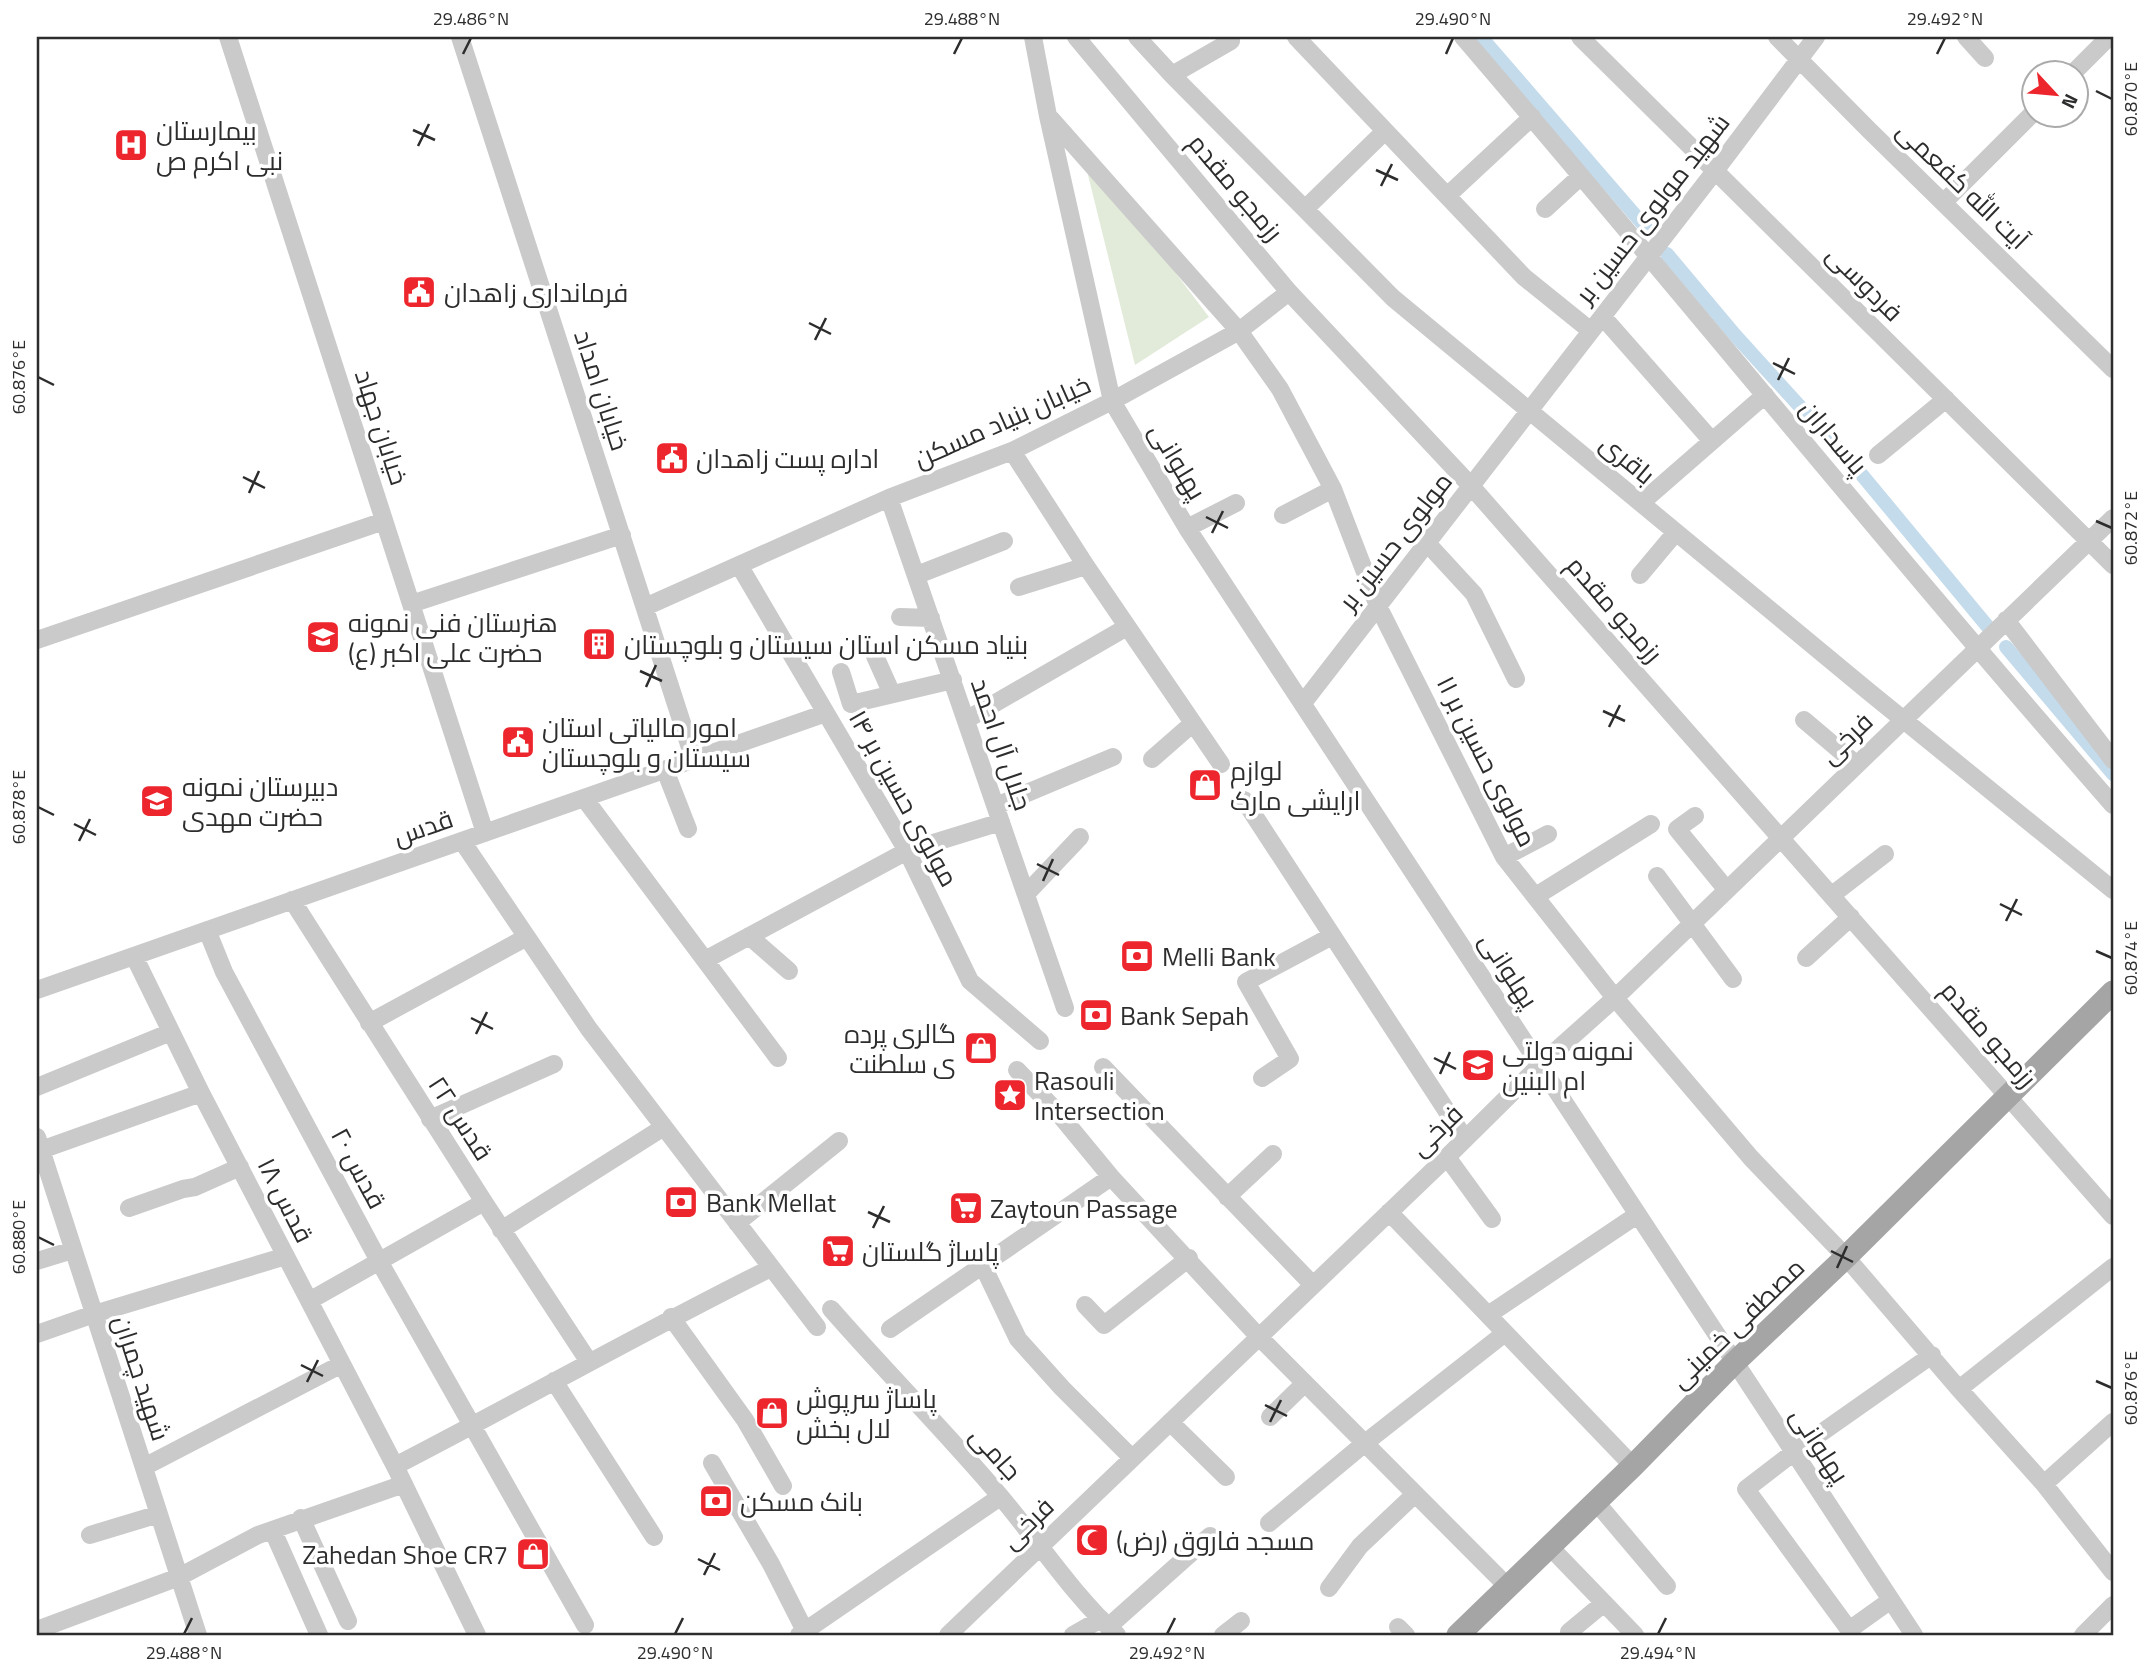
<svg xmlns="http://www.w3.org/2000/svg" width="2150" height="1672" viewBox="0 0 2150 1672" font-family="'Titillium Web',Cairo,sans-serif">
  <style>
    .green { fill: #e2ebd9 }
    .lines { fill: none; stroke-linecap: round; stroke-linejoin: round }
    .canal { stroke: #c4dbec; stroke-width: 14 }
    .minor { stroke: #cacaca; stroke-width: 18 }
    .major { stroke: #a5a5a5; stroke-width: 23 }
    .ticks { fill: none; stroke: #2d2d2d; stroke-width: 2.5 }
    .labels { text-anchor: middle; dominant-baseline: central; stroke-width: 7; stroke-linejoin: round; paint-order: stroke }
    .poi-label { font-size: 26px; fill: #2d2d2d; stroke: #fff; text-anchor: start }
    .street-label { font-size: 26px; fill: #2d2d2d; stroke: #fff }
    .neatline { fill: none; stroke: #2d2d2d; stroke-width: 2.5 }
    .ticks-label { font-size: 18px; text-anchor: middle; fill: #2d2d2d }
  </style>
  <rect width="100%" height="100%" fill="#fff"/>
  <path class="green" d="M1083,151L1209,317L1135,365L1088,175Z"/>
  <g class="lines">
    <path class="canal" d="M1481,37L1648,230
      M1667,254L1735,335L1862,475L1988,627
      M2006,647L2113,774"/>
    <path class="minor" d="M228,37L485,833
      M460,37L694,760
      M1033,37L1048,116L1112,401L1187,528L1914,1635
      M1076,37L1289,292L1471,486L2113,1216
      M1137,37L1172,75L1393,298L1868,691L2113,890
      M1296,37L1524,277L1591,331
      M1463,37C1681,291 1892,553 2113,805
      M1580,37L2113,565
      M1777,37L1869,130L2113,369
      M1966,37L1985,58
      M2072,74L2109,37
      M1172,75L1231,41
      M1051,119L1239,331L1280,389L1333,489L1378,606L1504,857L1615,998L1751,1158L1846,1257L1959,1389L2044,1484L2113,1572
      M1447,196L1532,117
      M1944,202L2035,111
      M1305,209L1385,131
      M1545,209L1581,176
      M1602,316L1712,441
      M1012,451L1086,566L1221,764
      M1878,455L1946,399
      M889,498L1065,1008
      M1641,503L1765,395
      M1283,515L1333,489
      M1187,528L1236,503
      M1427,543L1474,594L1516,679
      M739,565L907,851L970,981L1040,1041
      M917,575L1004,541
      M1640,575L1676,532
      M1019,587L1086,566
      M411,604L622,535
      M645,607L889,498L1012,451L1112,401L1239,331L1289,292
      M900,617L931,618
      M2006,620L2113,760
      M37,640L384,521
      M875,656L892,694
      M841,672L851,704L953,680
      M1303,703L1715,171L1816,37
      M966,720L1127,627
      M1804,720L1856,764
      M1152,759L1192,724
      M665,770L688,829
      M584,798L778,1058
      M1244,800L1465,1139
      M996,806L1113,757
      M1695,816L1677,829L1726,889
      M462,841L589,1029L817,1327
      M1504,857L1548,834
      M1657,876L1733,979
      M1026,894L1080,837
      M1832,895L1885,854
      M1536,896L1651,824
      M292,900L484,1202L589,1362
      M207,930L224,972L379,1261L585,1625
      M749,936L789,971
      M134,956L201,1093L395,1466L477,1635
      M1806,958L1851,917
      M705,960L907,851L1001,822
      M37,990L826,713
      M369,1023L527,937
      M1103,1067L1313,1285
      M1017,1070L1059,1114L1111,1177L1259,1337L1508,1587
      M1262,1078L1290,1059L1246,982L1332,936
      M37,1087L171,1032
      M430,1119L554,1064
      M37,1137L198,1635
      M41,1150L201,1093
      M1447,1157L1492,1219
      M1227,1197L1273,1154
      M129,1208L183,1189L195,1187L240,1167
      M1389,1212L1633,1466
      M737,1223L839,1141
      M501,1230L664,1127
      M37,1261L73,1250
      M983,1266L1018,1339L1062,1388L1132,1458
      M309,1301L484,1202
      M1085,1305L1104,1325L1189,1258
      M831,1309C886,1372 946,1432 1000,1496C1039,1542 1072,1594 1117,1635
      M1488,1315L1637,1215
      M671,1317L745,1420L783,1486
      M890,1329L1111,1177
      M37,1334L94,1314L286,1256
      M554,1381L654,1537
      M1959,1389L2113,1267
      M1270,1417L1305,1383
      M1170,1422L1226,1477
      M712,1463L771,1564L805,1631
      M395,1466C521,1401 644,1331 771,1268
      M144,1467L342,1364
      M2044,1484L2113,1422
      M1596,1502L1667,1586
      M301,1518L348,1621
      M1269,1523L1365,1443L1505,1333
      M273,1531L319,1635
      M90,1535L159,1514
      M1550,1547L1635,1635
      M1329,1588L1360,1546L1415,1494
      M1108,1627L1210,1536
      M1398,1627L1406,1635
      M37,1630L179,1577L258,1535L404,1484
      M1849,1630L1891,1600
      M1569,1632L1604,1603
      M799,1635L1000,1497
      M948,1635L1447,1157L1540,1065L1615,998L2113,518
      M1073,1635L1101,1619
      M1223,1635L1241,1621
      M1853,1635L1746,1489L1794,1452L1932,1355
      M2083,1635L2113,1605"/>
    <path class="major" d="M1458,1635L1633,1466L1734,1363L1846,1257L2113,992"/>
  </g>
  <path class="ticks" d="M463,54L471,38M954,54L962,38M1446,54L1453,38M1937,54L1945,38M2096,91L2112,99M413,130L435,140M418,146L429,124M1376,170L1398,180M1381,186L1392,164M809,323L831,334M815,340L826,318M1773,363L1795,374M38,377L54,385M1778,380L1789,358M243,477L265,488M249,493L259,471M1206,517L1228,528M2096,521L2112,528M1212,533L1223,511M640,671L662,681M646,687L656,665M1603,711L1625,721M1609,727L1620,705M38,807L54,815M74,824L96,835M79,841L90,819M1037,864L1059,875M1043,881L1053,859M2000,904L2022,915M2006,921L2017,899M2096,951L2112,958M471,1018L493,1029M476,1034L487,1012M1434,1058L1456,1069M1440,1074L1450,1052M868,1212L890,1222M873,1228L884,1206M38,1237L54,1245M1831,1251L1853,1262M1837,1268L1847,1246M301,1365L323,1376M2096,1381L2112,1388M307,1382L318,1360M1265,1405L1287,1416M1270,1422L1281,1400M698,1559L720,1570M704,1575L715,1553M184,1634L192,1618M675,1634L683,1618M1167,1634L1175,1618M1658,1634L1666,1618"/>
  <defs>
    <g id="hospital-square" transform="scale(1.75)"><rect x="-9" y="-9" width="18" height="18" rx="4" fill="#ed252c" stroke="#fff"/><path d="M-5-5h3v3.5h4V-5h3V5h-3V1.5h-4V5h-3Z" fill="#fff"/></g>
    <g id="civic-square" transform="scale(1.75)"><rect x="-9" y="-9" width="18" height="18" rx="4" fill="#ed252c" stroke="#fff"/><path d="M-.6-6.5H3V-4.5H.6V-3L4-1V1h2V6H-6V1h2V-1L-.6-3ZM-1.2 2.5V6h2.4V2.5Z" fill="#fff"/></g>
    <g id="school-square" transform="scale(1.75)"><rect x="-9" y="-9" width="18" height="18" rx="4" fill="#ed252c" stroke="#fff"/><path d="M0-5L7-2L0 1L-7-2ZM-4 1L0 2.5L4 1V4Q0 6-4 4Z" fill="#fff"/></g>
    <g id="building-square" transform="scale(1.75)"><rect x="-9" y="-9" width="18" height="18" rx="4" fill="#ed252c" stroke="#fff"/><path d="M-4-6H4V6H1V3H-1V6H-4ZM-2.5-4.3h1.7v1.8h-1.7ZM.8-4.3h1.7v1.8H.8ZM-2.5-1h1.7V.8h-1.7ZM.8-1h1.7V.8H.8Z" fill="#fff"/></g>
    <g id="shop-square" transform="scale(1.75)"><rect x="-9" y="-9" width="18" height="18" rx="4" fill="#ed252c" stroke="#fff"/><path d="M-5-2.5h2.3a2.7 3.5 0 0 1 5.4 0H5L5.5 6h-11ZM-1.5-2.5h3a1.5 2.3 0 0 0-3 0Z" fill="#fff"/></g>
    <g id="bank-square" transform="scale(1.75)"><rect x="-9" y="-9" width="18" height="18" rx="4" fill="#ed252c" stroke="#fff"/><path d="M-6-4H6V4H-6ZM0-2.3a2.3 2.3 0 1 0 0 4.6a2.3 2.3 0 1 0 0-4.6Z" fill="#fff"/></g>
    <g id="sight-square" transform="scale(1.75)"><rect x="-9" y="-9" width="18" height="18" rx="4" fill="#ed252c" stroke="#fff"/><path d="M0-6L1.8-2.2L6-1.7L2.9 1.2L3.7 5.4L0 3.3L-3.7 5.4L-2.9 1.2L-6-1.7L-1.8-2.2Z" fill="#fff"/></g>
    <g id="supermarket-square" transform="scale(1.75)"><rect x="-9" y="-9" width="18" height="18" rx="4" fill="#ed252c" stroke="#fff"/><path d="M-6-5.5h2.5l.6 2H6L4.5 2H-2.5L-4.4-4H-6ZM-1.5 3.2a1.3 1.3 0 1 0 .1 0ZM3 3.2a1.3 1.3 0 1 0 .1 0Z" fill="#fff"/></g>
    <g id="mosque-square" transform="scale(1.75)"><rect x="-9" y="-9" width="18" height="18" rx="4" fill="#ed252c" stroke="#fff"/><path d="M3.5-4.9A6 6 0 1 0 3.5 4.9A5 5 0 1 1 3.5-4.9Z" fill="#fff"/></g>
  </defs>
  <g fill-rule="evenodd">
    <use href="#hospital-square" x="131" y="145"/>
    <use href="#civic-square" x="419" y="292"/>
    <use href="#civic-square" x="672" y="458"/>
    <use href="#school-square" x="323" y="637"/>
    <use href="#building-square" x="599" y="644"/>
    <use href="#civic-square" x="518" y="742"/>
    <use href="#shop-square" x="1205" y="785"/>
    <use href="#school-square" x="157" y="801"/>
    <use href="#bank-square" x="1137" y="956"/>
    <use href="#bank-square" x="1096" y="1015"/>
    <use href="#shop-square" x="981" y="1048"/>
    <use href="#school-square" x="1478" y="1065"/>
    <use href="#sight-square" x="1010" y="1095"/>
    <use href="#bank-square" x="681" y="1202"/>
    <use href="#supermarket-square" x="966" y="1208"/>
    <use href="#supermarket-square" x="838" y="1251"/>
    <use href="#shop-square" x="772" y="1413"/>
    <use href="#bank-square" x="716" y="1501"/>
    <use href="#mosque-square" x="1092" y="1540"/>
    <use href="#shop-square" x="533" y="1554"/>
  </g>
  <g class="labels">
    <g class="poi-label">
      <text x="156" y="130">بیمارستان<tspan x="156" dy="30">نبی اکرم ص</tspan></text>
      <text x="444" y="292">فرمانداری زاهدان</text>
      <text x="696" y="458">اداره پست زاهدان</text>
      <text x="348" y="622">هنرستان فنی نمونه<tspan x="348" dy="30">حضرت علی اکبر (ع)</tspan></text>
      <text x="624" y="644">بنیاد مسکن استان سیستان و بلوچستان</text>
      <text x="542" y="727">امور مالیاتی استان<tspan x="542" dy="30">سیستان و بلوچستان</tspan></text>
      <text x="1230" y="770">لوازم<tspan x="1230" dy="30">ارایشی مارک</tspan></text>
      <text x="182" y="786">دبیرستان نمونه<tspan x="182" dy="30">حضرت مهدی</tspan></text>
      <text x="1162" y="956">Melli Bank</text>
      <text x="1120" y="1015">Bank Sepah</text>
      <text x="956" y="1033" text-anchor="end">گالری پرده<tspan x="956" dy="30">ی سلطنت</tspan></text>
      <text x="1502" y="1050">نمونه دولتی<tspan x="1502" dy="30">ام البنین</tspan></text>
      <text x="1034" y="1080">Rasouli<tspan x="1034" dy="30">Intersection</tspan></text>
      <text x="706" y="1202">Bank Mellat</text>
      <text x="990" y="1208">Zaytoun Passage</text>
      <text x="862" y="1251">پاساژ گلستان</text>
      <text x="796" y="1398">پاساژ سرپوش<tspan x="796" dy="30">لال بخش</tspan></text>
      <text x="740" y="1501">بانک مسکن</text>
      <text x="1116" y="1540">مسجد فاروق (رض)</text>
      <text x="508" y="1554" text-anchor="end">Zahedan Shoe CR7</text>
    </g>
    <g class="street-label">
      <text transform="translate(1963 185) rotate(44)">آیت الله کفعمی</text>
      <text transform="translate(1236 187) rotate(50)">رزمجو مقدم</text>
      <text transform="translate(1652 208) rotate(-52)">شهید مولوی حسین بر</text>
      <text transform="translate(1865 283) rotate(45)">فردوسی</text>
      <text transform="translate(602 390) rotate(72)">خیابان امداد</text>
      <text transform="translate(1002 421) rotate(-24)">خیابان بنیاد مسکن</text>
      <text transform="translate(382 427) rotate(72)">خیابان جهاد</text>
      <text transform="translate(1834 437) rotate(50)">پاسداران</text>
      <text transform="translate(1628 459) rotate(40)">باقری</text>
      <text transform="translate(1178 461) rotate(59)">پهلوانی</text>
      <text transform="translate(1395 541) rotate(-52)">مولوی حسین بر</text>
      <text transform="translate(1615 609) rotate(49)">رزمجو مقدم</text>
      <text transform="translate(1846 738) rotate(-44)">فرخی</text>
      <text transform="translate(1002 744) rotate(71)">جلال آل احمد</text>
      <text transform="translate(1487 761) rotate(63)">مولوی حسین بر ۱۱</text>
      <text transform="translate(904 798) rotate(61)">مولوی حسین بر ۱۴</text>
      <text transform="translate(423 827) rotate(-19)">قدس</text>
      <text transform="translate(1509 970) rotate(57)">پهلوانی</text>
      <text transform="translate(1989 1034) rotate(49)">رزمجو مقدم</text>
      <text transform="translate(461 1118) rotate(57)">قدس ۲۲</text>
      <text transform="translate(1436 1130) rotate(-44)">فرخی</text>
      <text transform="translate(359 1168) rotate(62)">قدس ۲۰</text>
      <text transform="translate(286 1200) rotate(63)">قدس ۱۸</text>
      <text transform="translate(1737 1323) rotate(-44)">مصطفی خمینی</text>
      <text transform="translate(142 1378) rotate(72)">شهید چمران</text>
      <text transform="translate(1820 1445) rotate(57)">پهلوانی</text>
      <text transform="translate(996 1453) rotate(48)">جامی</text>
      <text transform="translate(1027 1523) rotate(-44)">فرخی</text>
    </g>
  </g>
  <rect width="2150" height="1672" fill="none" stroke="#ffffff" stroke-width="77"/>
  <g transform="translate(2055 94) rotate(116)"><circle r="33" fill="#ffffff" stroke="#ababab" stroke-width="2"/>
  <path d="M0-5L12 26L0 18L-12 26Z" fill="#ed252c"/>
  <text y="-10" font-size="19" font-weight="bold" text-anchor="middle" fill="#2d2d2d">N</text>
  </g>
  <rect x="38" y="38" width="2074" height="1596" class="neatline"/>
  <g class="ticks-label">
    <text x="471" y="25">29.486°N</text>
    <text x="962" y="25">29.488°N</text>
    <text x="1453" y="25">29.490°N</text>
    <text x="1945" y="25">29.492°N</text>
    <text transform="translate(2131 99) rotate(-90)" y="6">60.870°E</text>
    <text transform="translate(19 377) rotate(-90)" y="6">60.876°E</text>
    <text transform="translate(2131 528) rotate(-90)" y="6">60.872°E</text>
    <text transform="translate(19 807) rotate(-90)" y="6">60.878°E</text>
    <text transform="translate(2131 958) rotate(-90)" y="6">60.874°E</text>
    <text transform="translate(19 1237) rotate(-90)" y="6">60.880°E</text>
    <text transform="translate(2131 1388) rotate(-90)" y="6">60.876°E</text>
    <text x="184" y="1659">29.488°N</text>
    <text x="675" y="1659">29.490°N</text>
    <text x="1167" y="1659">29.492°N</text>
    <text x="1658" y="1659">29.494°N</text>
  </g>
</svg>
